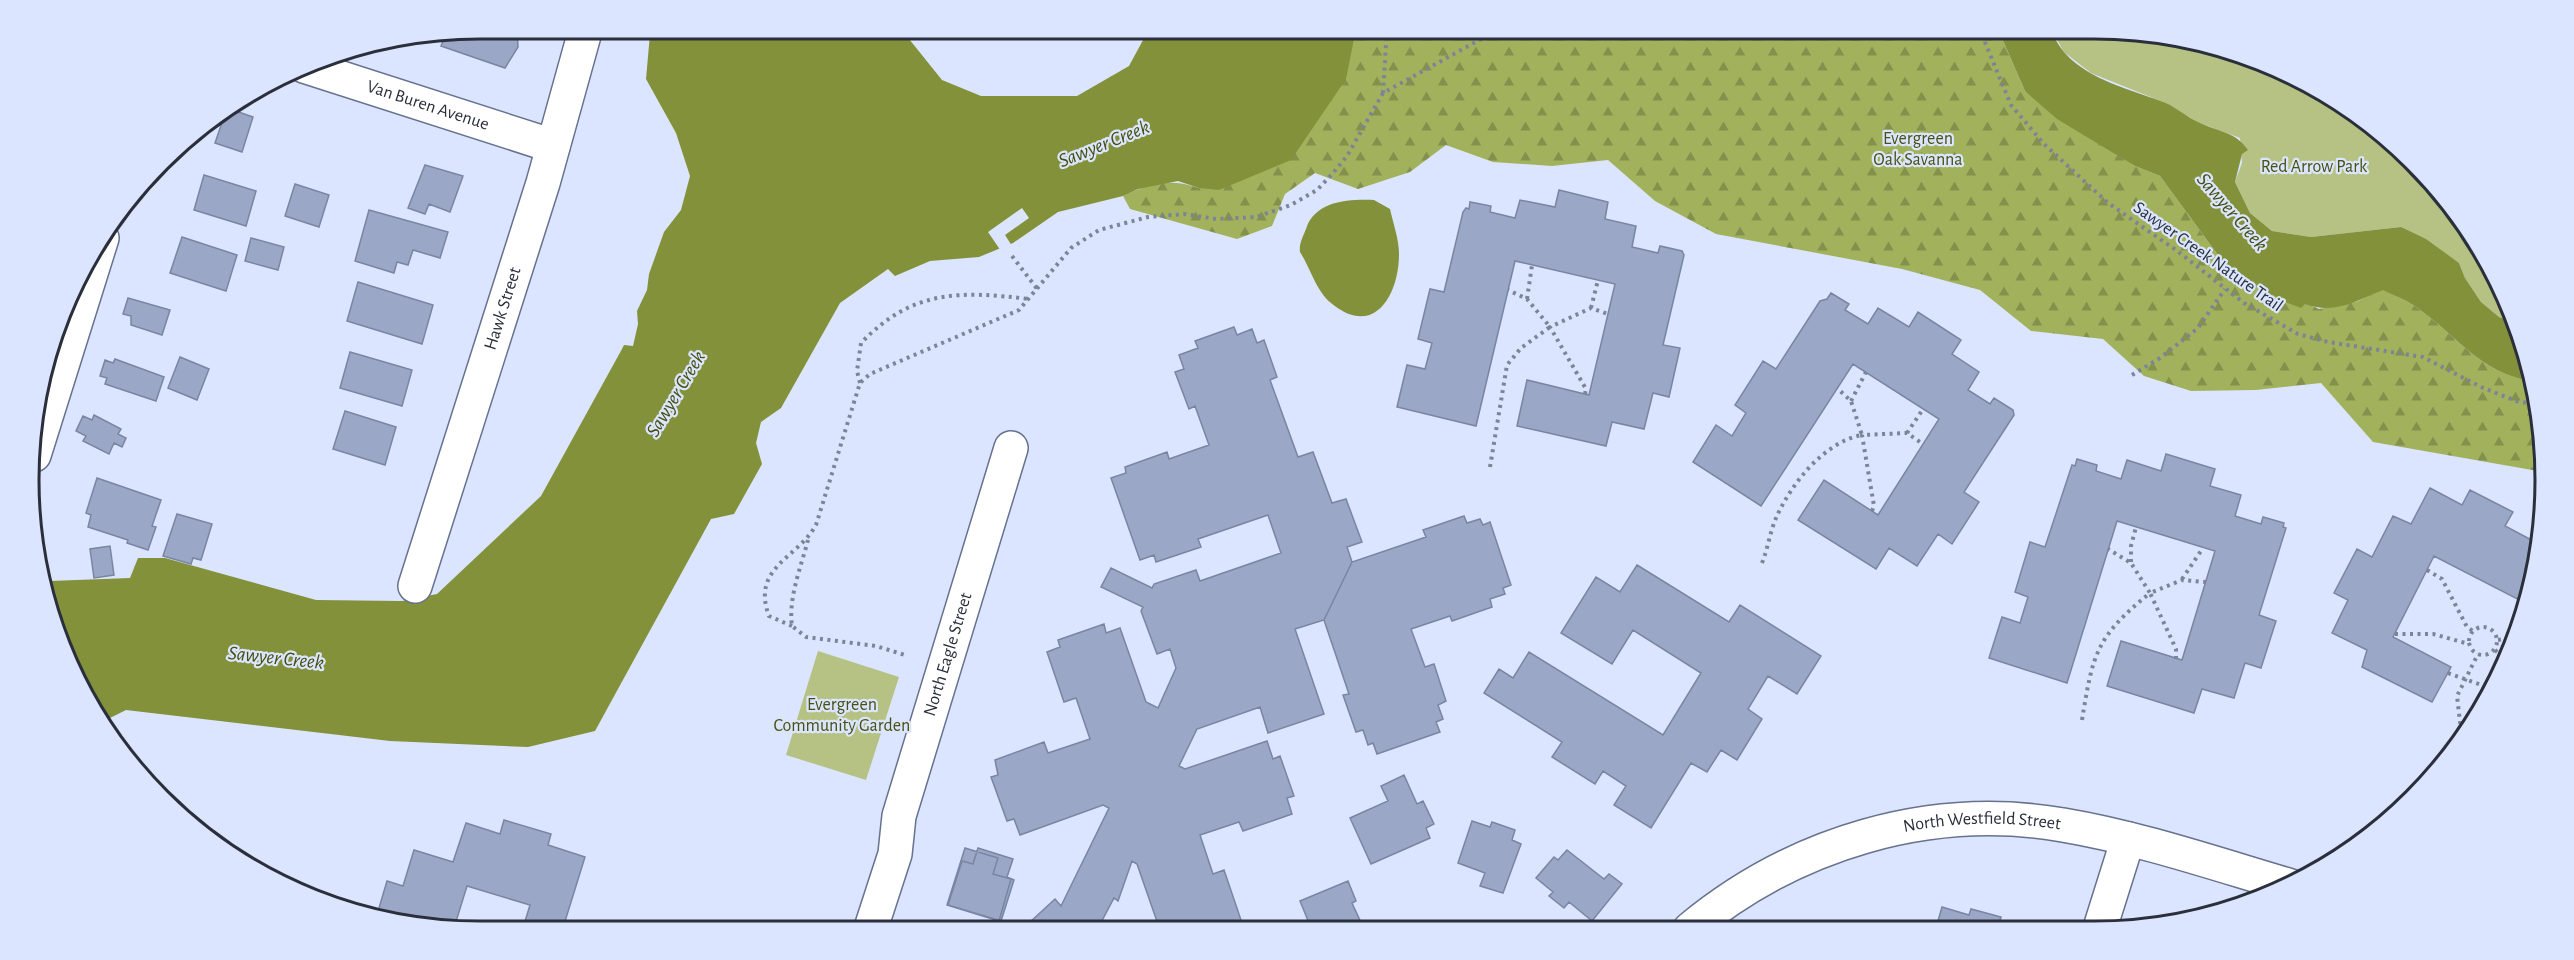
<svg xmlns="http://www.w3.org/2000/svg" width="2574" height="960" viewBox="0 0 2574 960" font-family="'Alegreya Sans',sans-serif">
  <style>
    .forest { fill: url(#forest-firs) }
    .green { fill: #b5c283 }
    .water { fill: #82913a }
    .pier { fill: #dbe5ff }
    .building { fill: #9ba7c6; stroke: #7985a2; stroke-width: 1.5 }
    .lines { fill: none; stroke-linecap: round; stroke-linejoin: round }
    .minor-casing { stroke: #66728e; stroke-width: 36 }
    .path { stroke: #7d8497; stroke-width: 4; stroke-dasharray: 3 4.5; stroke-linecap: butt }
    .minor { stroke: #fff; stroke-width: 33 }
    .labels { text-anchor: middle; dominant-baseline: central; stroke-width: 4.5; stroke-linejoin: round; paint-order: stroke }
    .street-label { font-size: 18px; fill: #2a2f3b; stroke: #dbe5ff }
    .park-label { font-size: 18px; fill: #485111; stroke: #dbe5ff }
    .water-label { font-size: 20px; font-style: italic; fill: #454e0e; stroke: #dbe5ff }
    .rim { fill: none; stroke: #2a2f3b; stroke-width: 3 }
  </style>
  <defs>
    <pattern id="forest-firs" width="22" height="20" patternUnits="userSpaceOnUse" patternTransform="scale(1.5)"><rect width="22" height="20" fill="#a2b25c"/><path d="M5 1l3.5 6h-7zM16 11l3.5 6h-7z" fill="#84914d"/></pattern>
  </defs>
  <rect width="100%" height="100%" fill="#dbe5ff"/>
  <path class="forest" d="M1356,29H1998L2025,91L2105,147L2135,166L2160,176L2226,266L2319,309L2358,301L2383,289C2393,295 2406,300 2416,307C2458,336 2478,372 2533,382L2542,421L2543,472L2373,442L2321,383L2256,390L2191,391L2144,376L2103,339L2031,331L1980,290L1902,269L1716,234L1655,201L1608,160L1552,166L1493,162L1446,145L1410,172L1358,189L1315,173L1285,194L1272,226L1237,239L1130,209L1123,196C1149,183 1171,178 1199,188L1352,42Z"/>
  <path class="green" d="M2051,29H2094L2211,44L2294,75L2369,122L2434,183L2485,255L2516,323L2499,317L2481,302L2465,278L2459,263L2401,227L2311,237L2272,231L2250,213L2235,182L2242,163L2240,138L2197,122L2168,104L2091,73L2064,52Z
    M818,651L899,677L866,780L786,755Z"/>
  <path class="water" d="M654,29H901L942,80L981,96H1077L1129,66L1149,29H1356L1346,79L1291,160L1219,190L1199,188L1178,181L1138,189L1123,196L1058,212L1013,243L979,257L930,261L895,276L888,269L840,303L781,408L761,422L756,443L762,464L734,514L711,519L595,731L528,747L390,741L126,710L100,723L63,652L42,585L50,581L130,578L138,558H165L316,600L402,601L437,594L541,496L622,349L624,345L633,346L638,324L637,311L647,290L649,274L664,232L681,210L690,176L676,133L646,79L650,34Z
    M1998,29H2051C2067,76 2125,87 2166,103C2177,108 2187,117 2198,122C2218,132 2235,131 2248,150L2242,154L2235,182L2250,213L2272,231L2311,237L2401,227L2426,239L2459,263L2465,278L2481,302L2499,317L2516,323L2533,382C2478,372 2458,336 2416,307C2406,300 2393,295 2383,290C2356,301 2334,315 2305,304L2301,308L2283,301L2226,266L2160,176L2135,166L2057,119L2025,91Z
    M1374,200L1390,209C1393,223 1399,239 1399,254C1399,295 1374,339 1331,303C1316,291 1310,267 1300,252C1299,243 1303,237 1306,229C1315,201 1348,199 1374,200Z"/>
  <path class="pier" d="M1022,208L1029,218L1005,235L1012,246L1001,251L988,232Z"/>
  <path class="building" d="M480,28H517L518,47L505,68L441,46L446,34Z
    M227,108L253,117L242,152L215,143Z
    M425,165L463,176L450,212L429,204L425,214L408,208Z
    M204,175L256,191L246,226L194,210Z
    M295,184L329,195L319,227L285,216Z
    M1559,190L1608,202L1605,219L1636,226L1632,247L1658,253L1660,246L1682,251L1684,255L1663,345L1680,348L1669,397L1653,393L1644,429L1612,422L1606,446L1517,426L1527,380L1589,395L1615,284L1515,261L1476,426L1397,407L1407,365L1425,369L1432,343L1418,339L1430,289L1444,292L1463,212L1466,208L1469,209L1470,202L1491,206L1490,212L1515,218L1520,200L1555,207Z
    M369,210L448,232L440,258L413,250L408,265L397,262L394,273L355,261Z
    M182,237L237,255L226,291L170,273Z
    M251,238L284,247L278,270L245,261Z
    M358,282L433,305L422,344L347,321Z
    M1831,293L1849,304L1845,310L1868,324L1878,308L1909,327L1918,312L1961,340L1952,354L1979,372L1968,390L1990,404L1994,398L2013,410L2014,415L1964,492L1979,502L1952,544L1938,534L1917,566L1889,548L1876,569L1798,520L1824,480L1878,515L1939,419L1853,364L1761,506L1693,462L1716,425L1732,436L1746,413L1735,405L1763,361L1776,369L1820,301L1827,299Z
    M128,298L170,310L162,335L131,325V316L123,314Z
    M1234,327L1237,335L1252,329L1257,343L1264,340L1277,377L1270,380L1298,457L1313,452L1332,503L1346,499L1362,542L1347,547L1352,562L1324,620L1295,629L1324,714L1268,733L1260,707L1197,729L1179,766L1185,769L1267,741L1273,759L1280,756L1294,796L1287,798L1292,814L1243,831L1239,822L1200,835L1213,874L1224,870L1242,923L1225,930H1160L1137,864L1132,861L1118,901L1114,898L1097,930H1036L1029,923L1055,899L1061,906L1109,808L1103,805L1020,835L1014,819L1007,821L991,777L998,775L995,760L1044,742L1048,753L1090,739L1076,698L1064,702L1047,652L1060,647L1058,640L1104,624L1106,633L1120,628L1146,702L1158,708L1176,668L1170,649L1157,654L1141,611L1143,607L1101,587L1111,568L1152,588L1154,584L1196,570L1200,581L1281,553L1268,515L1198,539L1201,547L1156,562L1154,555L1140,560L1111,478L1126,473L1125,467L1167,452L1169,459L1209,445L1195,406L1189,409L1175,372L1184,369L1179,355L1198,348L1195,341Z
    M350,352L412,370L402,406L340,388Z
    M180,357L209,369L197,400L168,388Z
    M115,359L164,377L156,401L105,384L107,378L100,376L105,360L113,363Z
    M345,411L396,427L385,465L333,449Z
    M94,415L121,429L118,434L126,438L122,447L114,443L109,454L83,441L86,436L76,431L83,416L92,420Z
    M2166,454L2215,469L2210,486L2241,495L2235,516L2261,524L2263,517L2284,523L2283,527L2286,528L2259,615L2276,621L2261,668L2245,663L2234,698L2202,689L2194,713L2107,686L2121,641L2182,660L2215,551L2117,521L2067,683L1989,658L2002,617L2020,623L2028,597L2015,592L2030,542L2045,547L2072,465L2075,466L2077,459L2097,465L2096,471L2121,479L2127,460L2161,471Z
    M97,478L161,500L152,526L156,527L148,550L127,543L128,540L88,527L91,515L86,513Z
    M2430,488L2462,505L2470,490L2513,512L2505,526L2539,544L2527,604L2434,556L2393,637L2451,667L2432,702L2362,667L2367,650L2332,633L2348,600L2334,593L2357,549L2372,557L2393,516L2411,524Z
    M177,514L212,524L201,560L193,558L191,564L163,556Z
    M1464,516L1467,523L1480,519L1483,525L1490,522L1511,585L1503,588L1505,594L1490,599L1492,607L1452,621L1450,616L1411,629L1425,667L1434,664L1446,701L1438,705L1443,719L1436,722L1440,732L1377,754L1373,743L1368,745L1363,730L1356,732L1343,695L1349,694L1324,620L1352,562L1426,537L1423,530Z
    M110,546L114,575L94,578L90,549Z
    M1637,565L1729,622L1740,605L1821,656L1797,694L1768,676L1748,709L1762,719L1737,760L1721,750L1707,772L1691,763L1651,828L1614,805L1626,786L1603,771L1595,784L1552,757L1562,742L1484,693L1499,669L1513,678L1529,652L1663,735L1701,673L1633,630L1612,664L1561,633L1596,577L1620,592Z
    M2488,677L2493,679L2476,716L2469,713Z
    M1404,775L1417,804L1423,801L1434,824L1426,828L1430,838L1371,864L1350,818L1388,801L1381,786Z
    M504,820L551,834L548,845L585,857L562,931H536L523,928L530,905L467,886L454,928L376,918L387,881L403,886L414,850L453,862L466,823L500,834Z
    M1472,821L1490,827L1492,822L1515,830L1512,840L1521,844L1503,893L1480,886L1485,873L1458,863Z
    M965,848L998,858L993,874L1011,879L999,921L947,905Z
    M978,848L1013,859L1007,877L1014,880L1001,921L948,905L962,861L973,864Z
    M1567,850L1604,879L1609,874L1622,884L1592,921L1569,902L1564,908L1549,896L1553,892L1536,878L1554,857L1558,860Z
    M1348,881L1356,901L1352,903L1364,929L1317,930L1314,921L1309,923L1300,901Z
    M1942,907L1969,915L1971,909L2001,917L1998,928H1936Z
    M974,923L995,930H972Z"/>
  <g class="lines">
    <g class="minor-casing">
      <g id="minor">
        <path id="s1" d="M304,66L553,146"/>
        <path d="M34,455L102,238"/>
        <path id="s2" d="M415,586L543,183L586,28"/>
        <path d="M2100,928L2128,839"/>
        <path id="s3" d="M1690,929C1794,843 1930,802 2063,825C2140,838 2216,864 2291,886"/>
        <path id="s4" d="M870,931L895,854L899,816L1011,448"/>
      </g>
    </g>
    <path class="path" d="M1979,28L2011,105L2044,144L2108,203L2176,250L2244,303L2298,334L2328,342L2423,357L2481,387L2516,401L2538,405
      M1383,93L1387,28
      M1012,256L1038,290
      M1527,299L1532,265
      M1591,308L1598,280
      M2132,375L2160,358L2198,328L2225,289
      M860,383L857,371L861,343C913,289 960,291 1029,299
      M1585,394L1586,389L1550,327L1591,308L1608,314
      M1851,401L1866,372
      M1907,433L1923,409
      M1490,467L1507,365L1521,348L1550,327L1527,299L1508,290
      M1872,511L1874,506L1862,435L1907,433L1923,444
      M808,540C801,567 788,598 792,626L806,637L876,646L908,656
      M2131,562V546L2136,527
      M1762,563C1768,548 1770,532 1776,518C1791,484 1824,442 1862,435L1851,401L1837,388
      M2427,570L2442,579L2467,627L2473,631
      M2182,579L2203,548
      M792,626L769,616C751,567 797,559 816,525L860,383L870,374L1019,310L1071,248L1099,230L1148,217L1184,214L1216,219L1256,217L1291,205L1317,190L1333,173L1347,156L1383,93L1501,28
      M2469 641a14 14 0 1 1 28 0a14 14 0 1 1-28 0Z
      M2395,634H2433L2469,644
      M2498,640L2512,638
      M2495,650L2503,657
      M2176,659V649L2150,593L2182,580L2206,582
      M2448,673L2484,686
      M2082,720C2093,653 2096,637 2150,593L2131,563L2108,549
      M2462,739L2457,696L2478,654"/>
    <use href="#minor" class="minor"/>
  </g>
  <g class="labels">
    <g class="street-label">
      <text stroke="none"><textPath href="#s1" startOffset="130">Van Buren Avenue</textPath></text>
      <text transform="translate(2208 257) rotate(35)">Sawyer Creek Nature Trail</text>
      <text stroke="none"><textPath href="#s2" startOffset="291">Hawk Street</textPath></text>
      <text stroke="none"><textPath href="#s4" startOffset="288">North Eagle Street</textPath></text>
      <text stroke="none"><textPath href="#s3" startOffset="318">North Westfield Street</textPath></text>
    </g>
    <g class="park-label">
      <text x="1918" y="139">Evergreen<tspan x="1918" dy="21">Oak Savanna</tspan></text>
      <text x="2314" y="167">Red Arrow Park</text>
      <text x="842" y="705">Evergreen<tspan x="842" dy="21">Community Garden</tspan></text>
    </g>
    <g class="water-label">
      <text transform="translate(1104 144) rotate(-22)">Sawyer Creek</text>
      <text transform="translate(2232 212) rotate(49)">Sawyer Creek</text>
      <text transform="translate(676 394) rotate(-59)">Sawyer Creek</text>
      <text transform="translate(276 658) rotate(6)">Sawyer Creek</text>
    </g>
  </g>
  <path d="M0 0H2574V960H0ZM480 39H2094A441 441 0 0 1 2535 480V480A441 441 0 0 1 2094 921H480A441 441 0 0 1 39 480V480A441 441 0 0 1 480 39Z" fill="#dbe5ff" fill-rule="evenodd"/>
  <path class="rim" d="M480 39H2094A441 441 0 0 1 2535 480V480A441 441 0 0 1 2094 921H480A441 441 0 0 1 39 480V480A441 441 0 0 1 480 39Z"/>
</svg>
